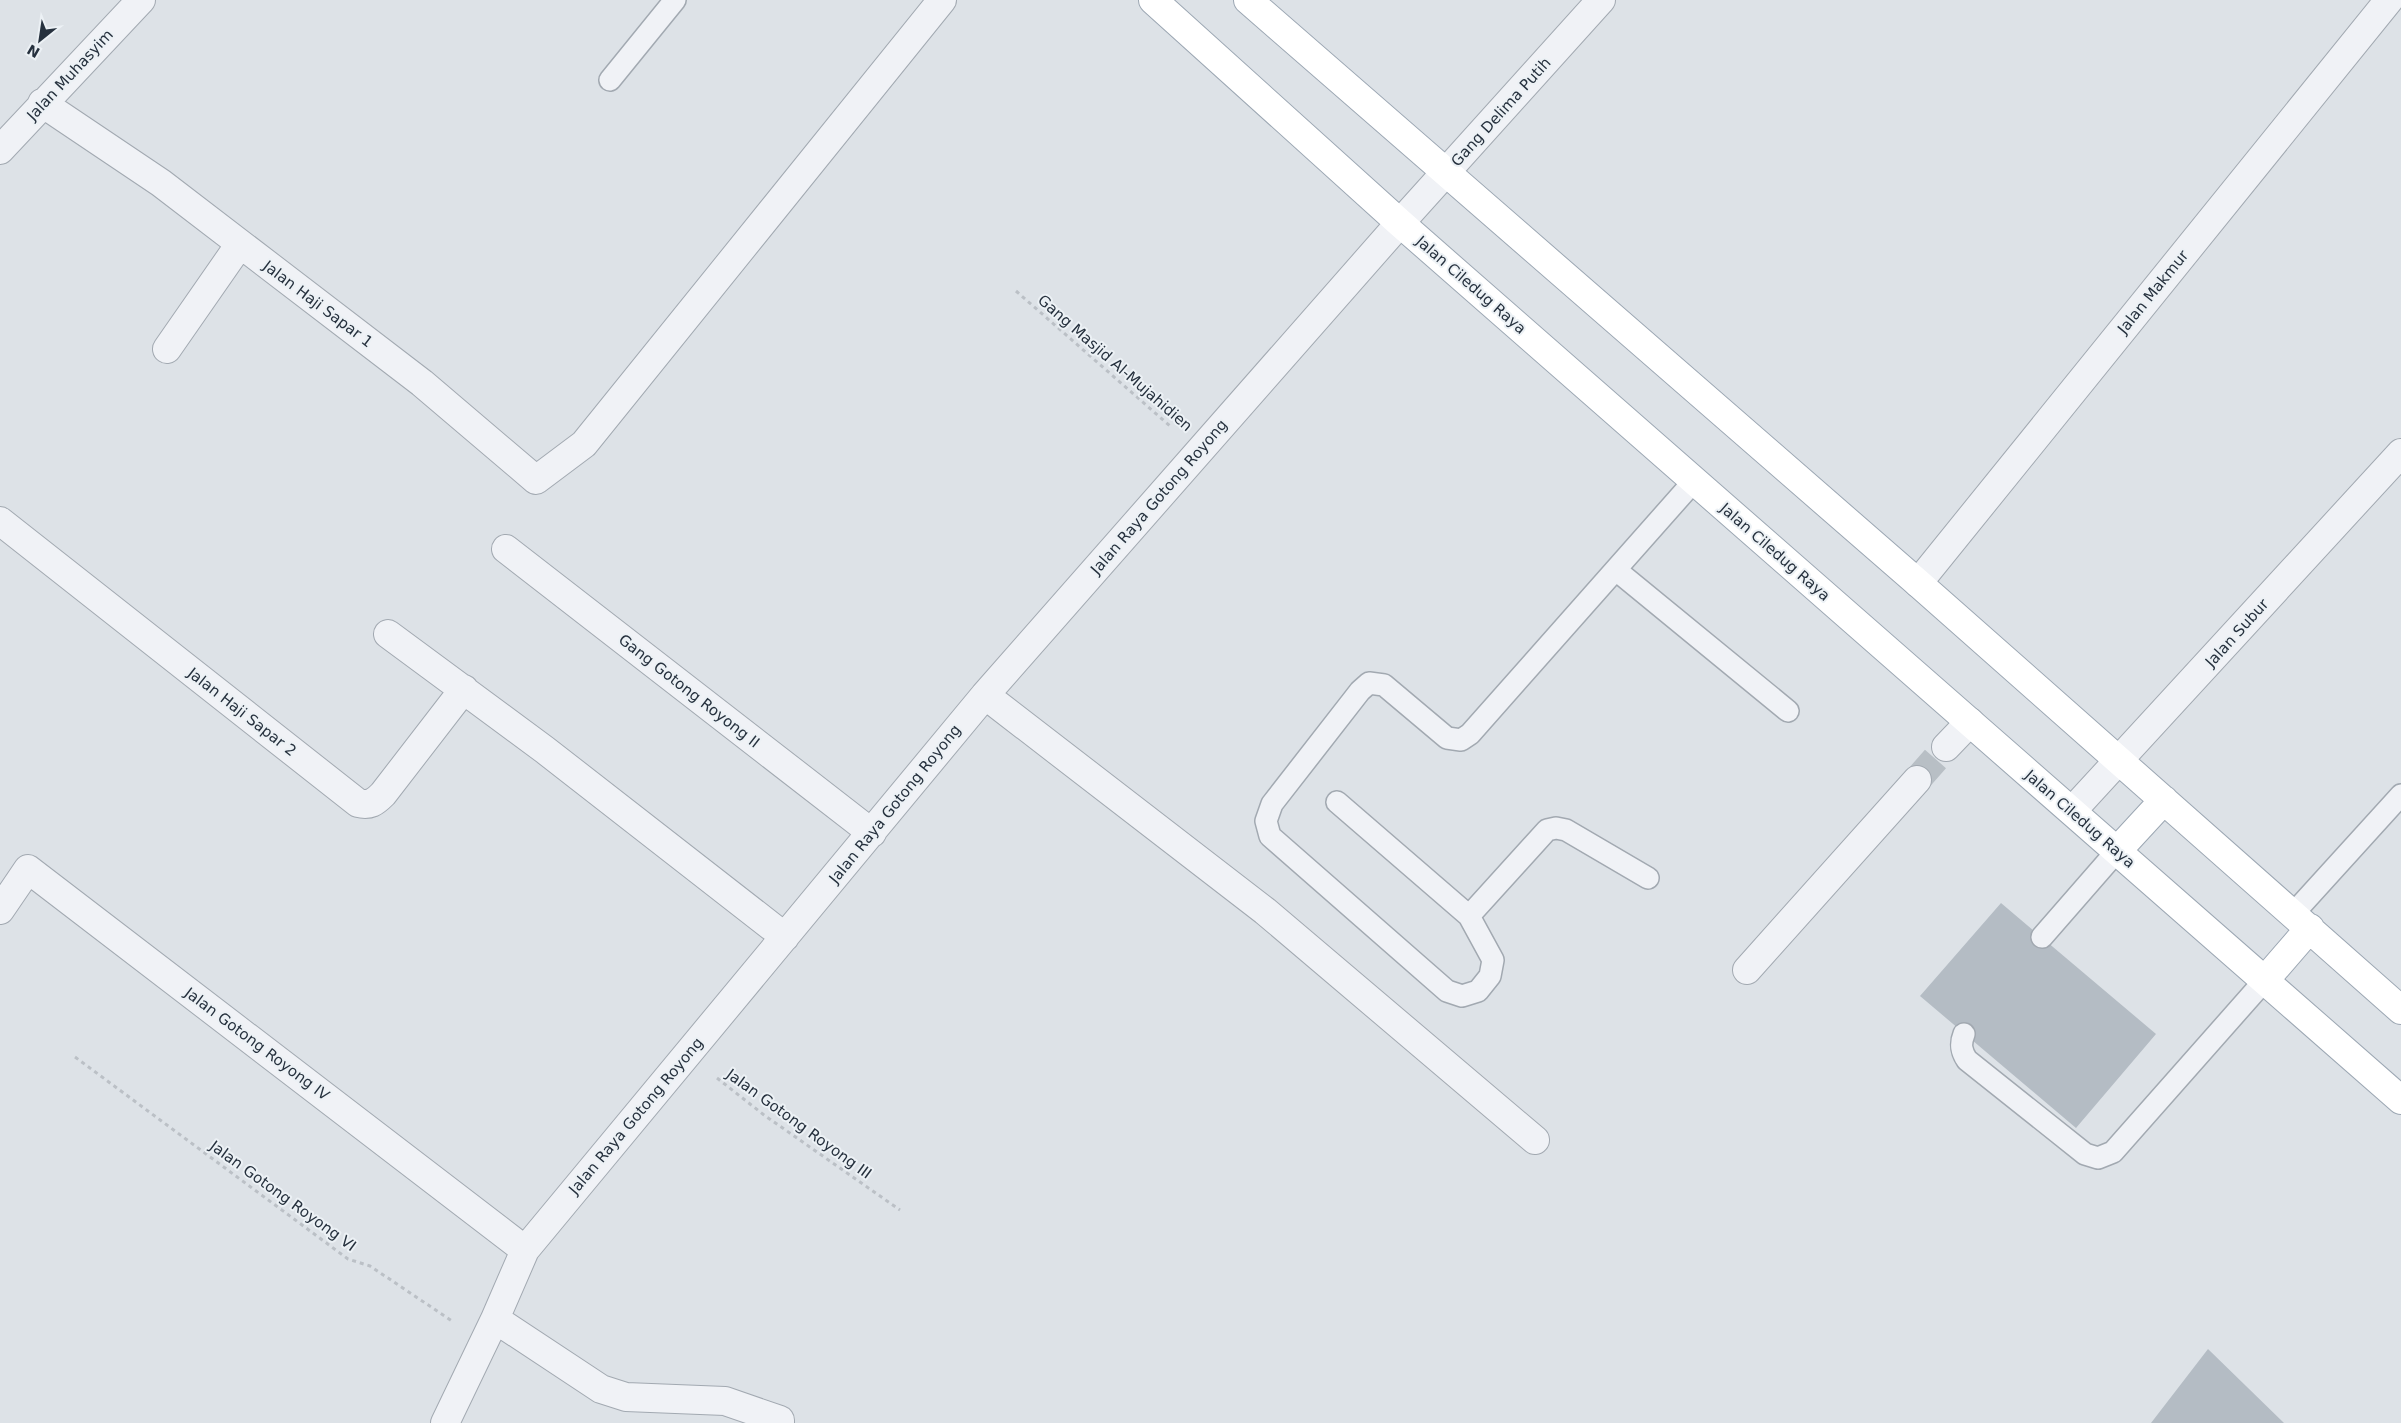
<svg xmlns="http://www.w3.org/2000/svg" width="2401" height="1423" viewBox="0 0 2401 1423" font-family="'DejaVu Sans',sans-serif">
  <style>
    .building { fill: #b4bcc4 }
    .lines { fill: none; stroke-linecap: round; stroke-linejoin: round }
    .minor-tunnel { stroke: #b8bfc5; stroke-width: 28; stroke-dasharray: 28 14; stroke-linecap: butt }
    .service-casing { stroke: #a2a9b1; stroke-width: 24 }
    .minor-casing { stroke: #a2a9b1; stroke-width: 30 }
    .primary-casing { stroke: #9ca7b3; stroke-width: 30 }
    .path { stroke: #bbc0c6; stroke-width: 3; stroke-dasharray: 4 4; stroke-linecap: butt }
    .service { stroke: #f0f2f6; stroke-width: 21 }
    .minor { stroke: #f0f2f6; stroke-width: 28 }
    .primary { stroke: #fff; stroke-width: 28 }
    .labels { text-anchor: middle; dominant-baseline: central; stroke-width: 4; stroke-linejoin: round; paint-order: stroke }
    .street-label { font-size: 15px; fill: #26313e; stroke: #ecf1f5 }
  </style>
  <rect width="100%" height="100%" fill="#dde2e7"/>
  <path class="building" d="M2001,903L2156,1034L2076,1128L1920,996Z
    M2208,1349L2284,1423H2151Z"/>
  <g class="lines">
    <path class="minor-tunnel" d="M1917,780L1946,747"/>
    <g class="service-casing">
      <path id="service" d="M610,80L675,0
        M1616,570L1788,711
        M1337,802L1469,916L1493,960L1490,976L1478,991L1462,996L1447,991L1270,836L1266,821L1272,804L1360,691L1369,683L1384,685L1447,738L1461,740L1470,734L1694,481
        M2293,914L2401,795
        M1469,916L1547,830L1556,828L1566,830L1648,878
        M2042,937L2117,851
        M1964,1034C1960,1044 1961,1051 1967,1060L2085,1154L2098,1158L2113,1152L2265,980"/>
    </g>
    <g class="minor-casing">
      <path id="minor" d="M42,103L161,183L422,383L536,480L584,444L942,0
        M0,150L141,0
        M167,349L240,244
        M0,521L358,803C370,806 375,802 383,794L464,689
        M506,549L872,833
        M1918,583L2389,0
        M388,634L545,750L785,937
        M985,695L1265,911L1535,1140
        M1946,747L1970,722
        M2072,811L2401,453
        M0,910L28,869L525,1250
        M1747,970L1917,780
        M495,1319L601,1389L626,1397L725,1401L780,1420V1423
        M445,1423L495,1319L525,1250L985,695L1400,223L1601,0"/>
    </g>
    <g class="primary-casing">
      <path id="primary" d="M1153,0L1400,223L2401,1100
        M1248,0L1918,583L2401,1010
        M2117,851L2164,800
        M2265,980L2310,928"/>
    </g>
    <path class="path" d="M1016,291L1170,426
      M75,1057L348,1259L370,1266L452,1321
      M717,1078L764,1115L900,1210"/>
    <use href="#service" class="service"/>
    <use href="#minor" class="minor"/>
    <use href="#primary" class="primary"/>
  </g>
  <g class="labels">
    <g class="street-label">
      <text transform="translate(70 75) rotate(-47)">Jalan Muhasyim</text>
      <text transform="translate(1501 112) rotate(-48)">Gang Delima Putih</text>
      <text transform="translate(1471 285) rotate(41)">Jalan Ciledug Raya</text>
      <text transform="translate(2153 292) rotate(-51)">Jalan Makmur</text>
      <text transform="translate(318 304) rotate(37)">Jalan Haji Sapar 1</text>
      <text transform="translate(1115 363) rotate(41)">Gang Masjid Al-Mujahidien</text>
      <text transform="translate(1159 497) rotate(-49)">Jalan Raya Gotong Royong</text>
      <text transform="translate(1775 552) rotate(41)">Jalan Ciledug Raya</text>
      <text transform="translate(2237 633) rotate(-48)">Jalan Subur</text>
      <text transform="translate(689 691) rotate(38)">Gang Gotong Royong II</text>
      <text transform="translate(242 712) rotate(38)">Jalan Haji Sapar 2</text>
      <text transform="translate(895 804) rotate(-51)">Jalan Raya Gotong Royong</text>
      <text transform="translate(2080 819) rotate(41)">Jalan Ciledug Raya</text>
      <text transform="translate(257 1044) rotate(37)">Jalan Gotong Royong IV</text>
      <text transform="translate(636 1116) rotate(-50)">Jalan Raya Gotong Royong</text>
      <text transform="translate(799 1124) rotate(36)">Jalan Gotong Royong III</text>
      <text transform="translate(283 1196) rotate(36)">Jalan Gotong Royong VI</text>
    </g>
  </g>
  <g transform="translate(40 40) rotate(210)" stroke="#ecf1f5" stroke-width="4" paint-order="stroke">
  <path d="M0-4L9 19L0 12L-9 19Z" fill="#26313e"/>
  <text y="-8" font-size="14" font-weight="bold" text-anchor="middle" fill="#26313e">N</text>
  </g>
</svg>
